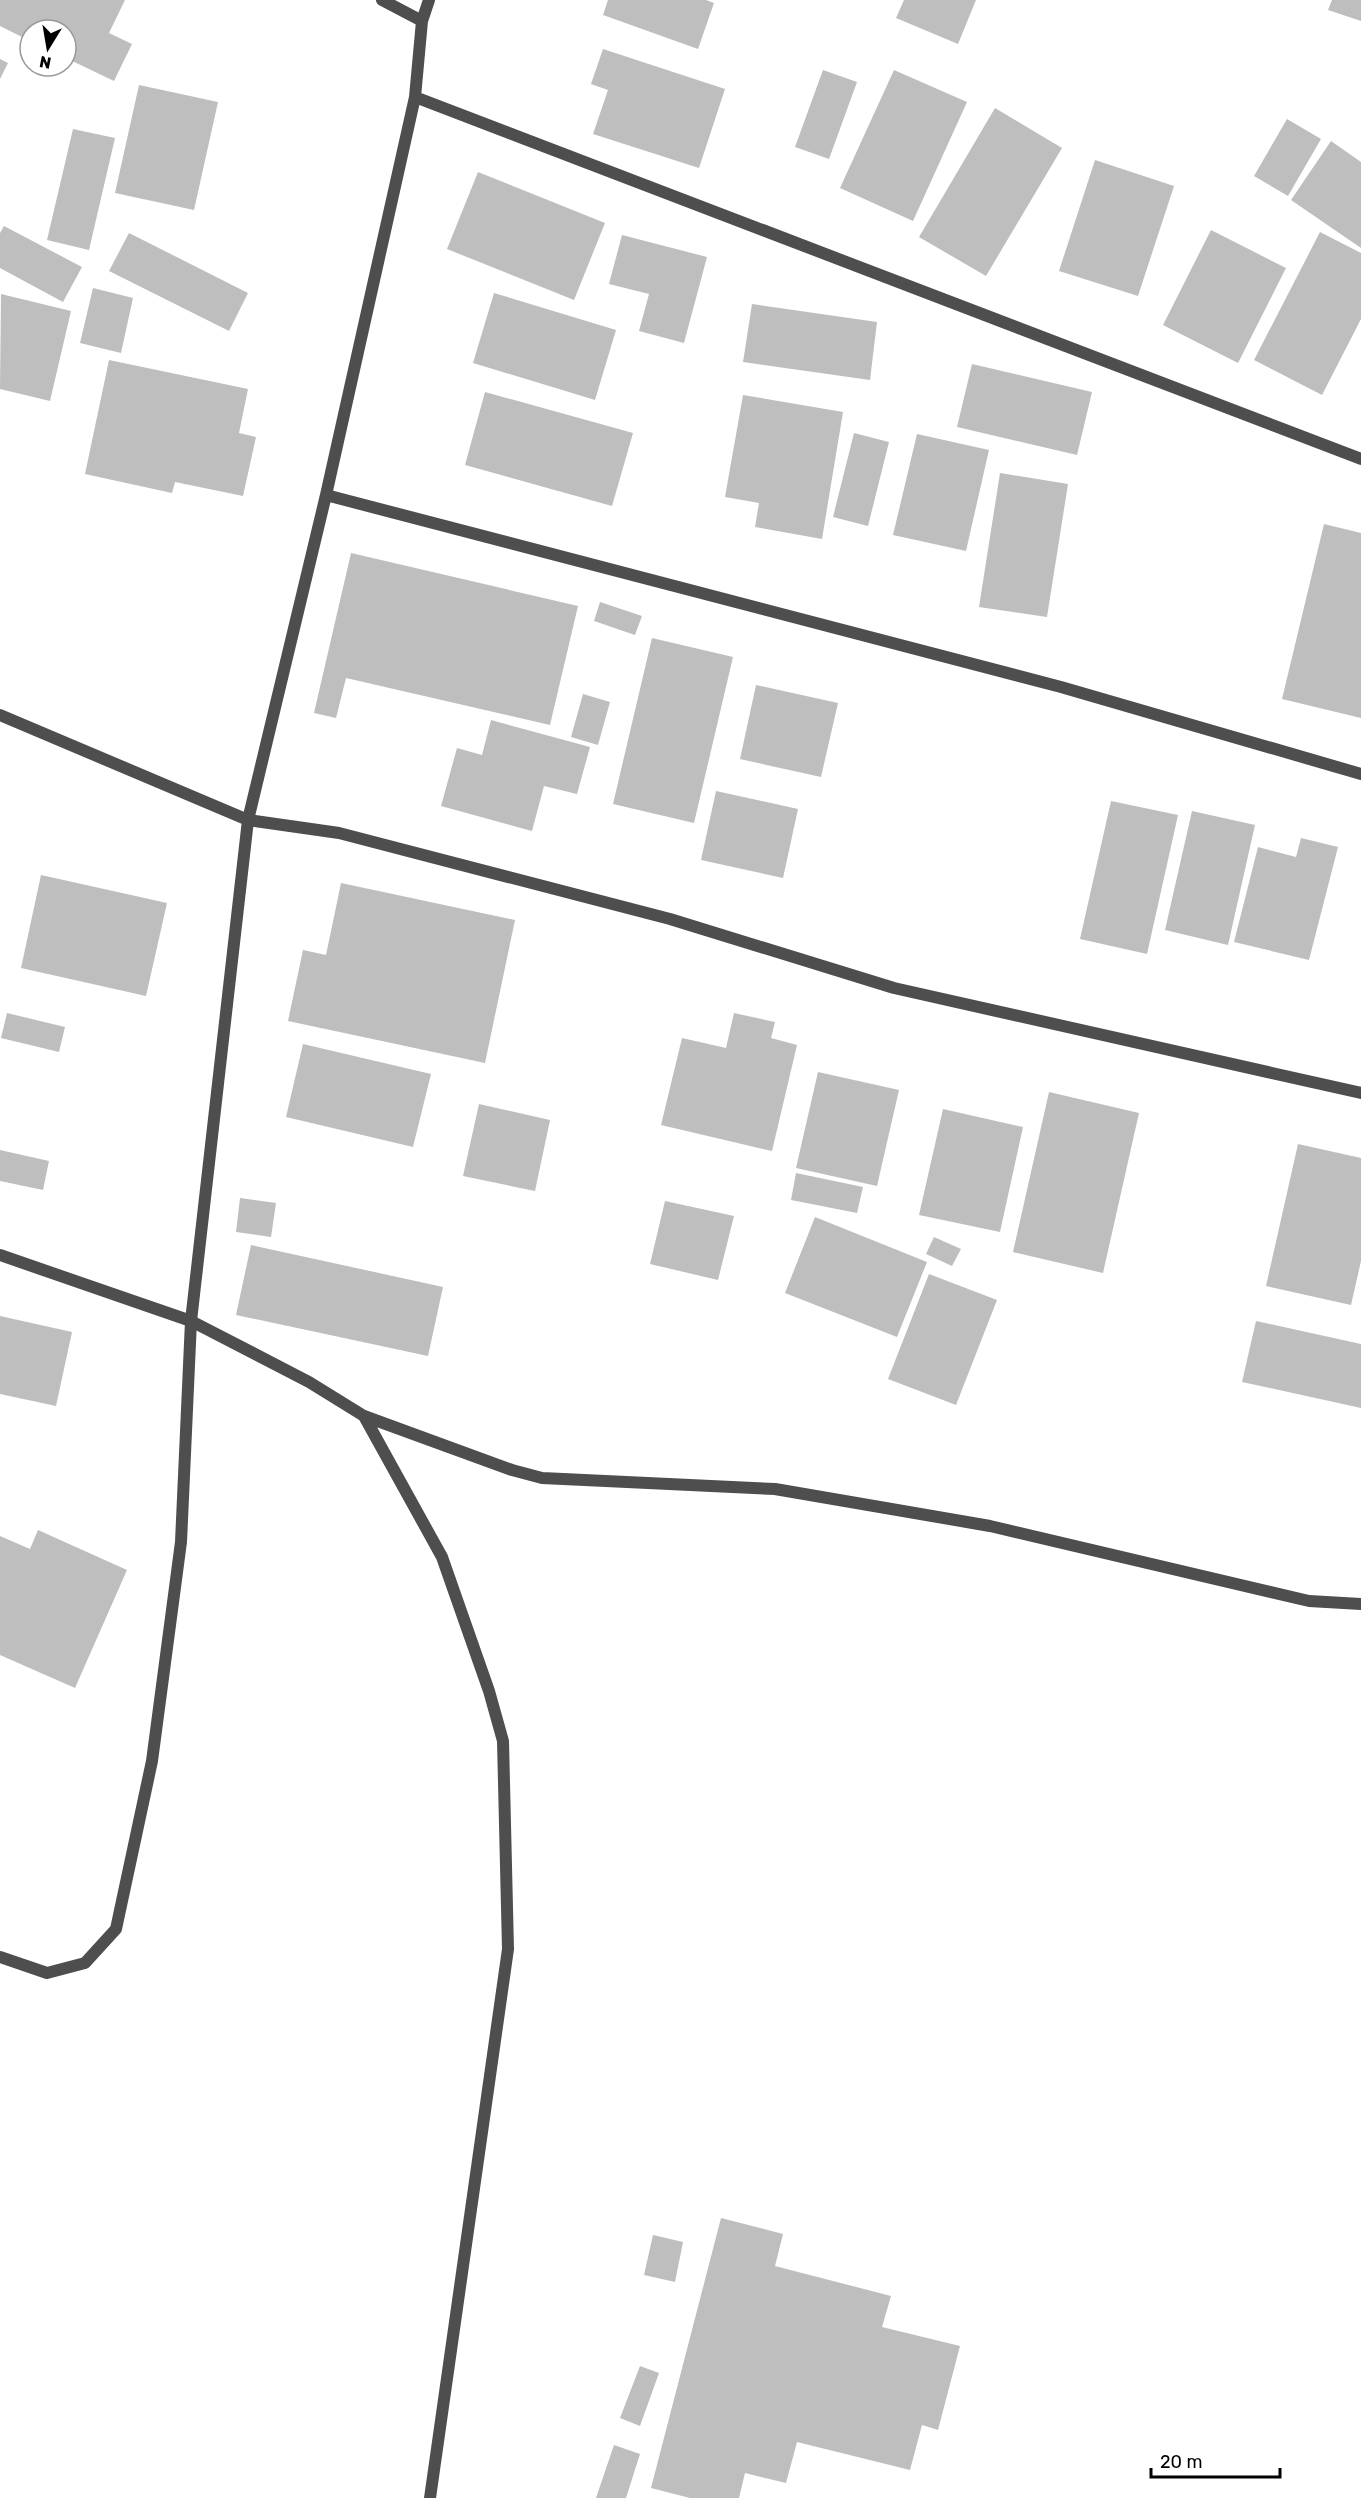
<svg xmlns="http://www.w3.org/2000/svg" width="1361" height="2498" viewBox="0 0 1361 2498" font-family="Rubik,sans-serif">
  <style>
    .building { fill: #bebebe }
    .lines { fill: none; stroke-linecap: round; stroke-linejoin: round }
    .lane { stroke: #4e4e4e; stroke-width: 12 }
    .street { stroke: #4e4e4e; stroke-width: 12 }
  </style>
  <rect width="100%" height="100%" fill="#fff"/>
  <path class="building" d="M0,0H125L109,33L132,44L114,81L66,58V30H30V41L0,26Z
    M608,0H706L714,3L698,49L603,15Z
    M904,0H976L958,44L896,18Z
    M1332,0H1361V21L1328,10Z
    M603,49L725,89L699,168L593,134L608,90L591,84Z
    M0,59L8,63L0,79Z
    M823,70L857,82L829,159L795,147Z
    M894,70L967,102L913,221L840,188Z
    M139,85L218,102L194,210L115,193Z
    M995,108L1062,148L986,276L919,237Z
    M1287,119L1321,139L1288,196L1254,176Z
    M73,129L115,138L89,250L47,240Z
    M1331,141L1361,162V248L1291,200Z
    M1095,160L1174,186L1138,296L1059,271Z
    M478,172L605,223L574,300L447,249Z
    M4,226L82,267L63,302L0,268V233Z
    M1211,230L1286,268L1238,363L1163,325Z
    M1320,232L1361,253V319L1322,395L1254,360Z
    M129,233L248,293L229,331L109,271Z
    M622,235L707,257L684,343L639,331L649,294L609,284Z
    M93,288L133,298L121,353L80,343Z
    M494,293L616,330L595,400L473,363Z
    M1,294L71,311L50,401L0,389Z
    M752,304L877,322L870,380L743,362Z
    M109,360L248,389L239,433L256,437L243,496L175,482L172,493L85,474Z
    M972,364L1092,392L1077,455L957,427Z
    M485,392L633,433L612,506L465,465Z
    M743,395L843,412L822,539L755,527L759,503L725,497Z
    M854,433L889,442L868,526L833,517Z
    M917,434L989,450L966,551L893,535Z
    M1000,473L1068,484L1047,617L979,607Z
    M1324,524L1361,533V718L1282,699Z
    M351,553L578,606L550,725L346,678L336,718L314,713Z
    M600,602L642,616L635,635L594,621Z
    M652,638L733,657L694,823L613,804Z
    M756,685L838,703L821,777L740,759Z
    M583,694L610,702L598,745L571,737Z
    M491,720L590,747L577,794L544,786L532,831L441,806L457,748L482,755Z
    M716,791L798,809L783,878L701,860Z
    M1111,801L1178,815L1147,954L1080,939Z
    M1192,811L1255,825L1228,945L1165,930Z
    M1301,838L1338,847L1309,960L1234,942L1258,847L1296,857Z
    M41,875L167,903L146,996L21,968Z
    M341,883L515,920L485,1063L288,1021L303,950L326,955Z
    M7,1013L65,1027L59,1052L1,1038Z
    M734,1013L775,1022L771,1038L797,1045L772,1151L661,1125L682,1038L726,1048Z
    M303,1044L431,1074L413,1147L286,1117Z
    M818,1072L899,1090L877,1186L796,1168Z
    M1049,1092L1139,1113L1103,1273L1013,1252Z
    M479,1104L550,1120L535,1191L463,1176Z
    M943,1109L1023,1127L1000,1232L919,1215Z
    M1298,1144L1361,1158V1261L1351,1305L1266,1286Z
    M0,1150L49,1161L43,1190L0,1181Z
    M796,1173L863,1187L857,1213L791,1200Z
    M240,1198L276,1203L271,1237L236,1232Z
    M665,1201L734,1216L718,1280L650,1264Z
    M815,1217L927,1262L897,1337L785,1293Z
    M934,1237L961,1249L952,1266L926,1254Z
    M251,1245L443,1287L428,1356L236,1315Z
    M929,1274L997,1300L956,1405L888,1379Z
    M0,1316L72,1332L56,1406L0,1394Z
    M1256,1321L1361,1344V1408L1242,1382Z
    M38,1530L127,1570L75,1688L0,1655V1536L30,1549Z
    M721,2218L783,2234L775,2266L891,2296L882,2327L960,2346L938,2430L922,2425L910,2470L797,2442L786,2483L745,2473L739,2498H690L651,2488Z
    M653,2235L683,2242L675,2282L644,2275Z
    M640,2366L659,2373L640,2426L620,2418Z
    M614,2445L640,2454L626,2498H596Z"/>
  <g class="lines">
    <path class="lane" d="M191,1321L309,1382L364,1416L512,1470L542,1478L775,1489L990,1526L1309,1601L1361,1604
      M364,1416L442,1557L489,1691L503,1741L508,1949L430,2498"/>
    <path class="street" d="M382,0L422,21
      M415,97L1361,459
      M326,495L1061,687L1361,774
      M0,715L248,820L339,833L670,919L894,988L1361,1093
      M0,1255L191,1321
      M0,1957L47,1973L85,1963L116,1929L152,1761L181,1542L191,1321L248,820L326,495L415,97L422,21L429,0"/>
  </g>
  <g transform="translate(48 48) rotate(191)"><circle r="28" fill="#ffffff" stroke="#999999" stroke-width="1.5"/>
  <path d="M0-4.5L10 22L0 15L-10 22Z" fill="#000000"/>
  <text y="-9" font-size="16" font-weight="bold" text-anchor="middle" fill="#000000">N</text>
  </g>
  <path d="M1151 2468v9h129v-9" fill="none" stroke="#000000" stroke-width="3"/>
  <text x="1160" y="2468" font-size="18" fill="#000000" stroke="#ffffff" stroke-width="4.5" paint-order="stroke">20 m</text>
</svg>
